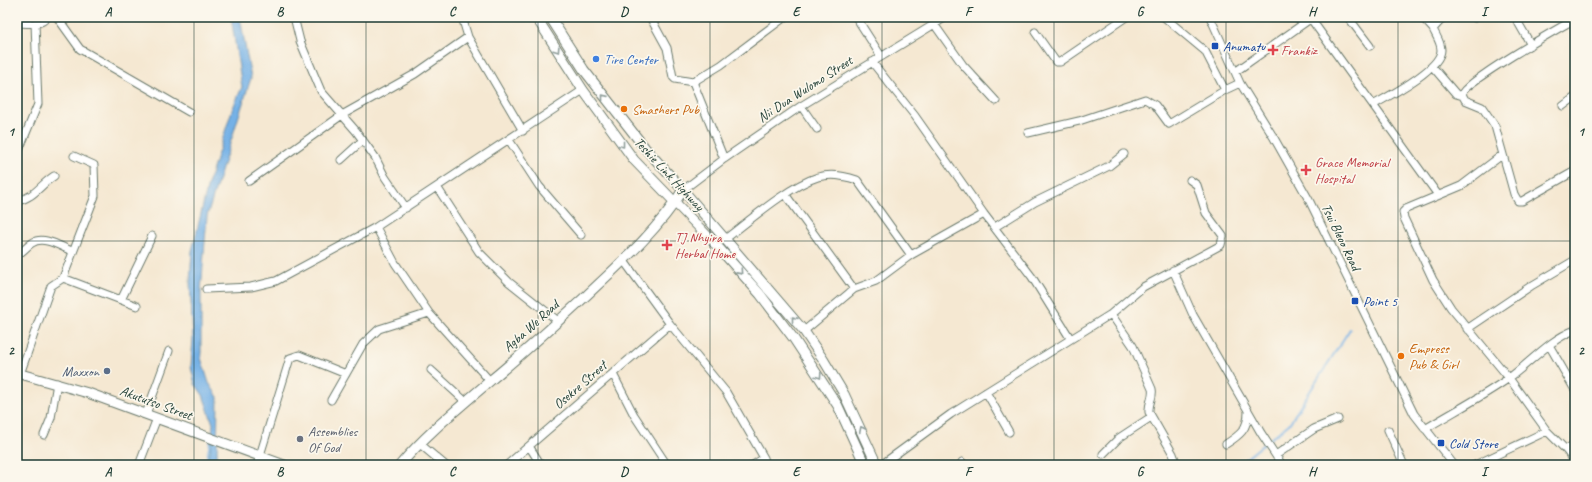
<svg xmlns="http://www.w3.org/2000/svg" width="1592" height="482" viewBox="0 0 1592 482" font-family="Caveat,sans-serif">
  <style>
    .water { fill: #74b1e6; stroke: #4a778d }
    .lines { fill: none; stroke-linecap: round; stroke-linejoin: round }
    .stream { stroke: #74b1e6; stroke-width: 2 }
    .minor-casing { stroke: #6a796b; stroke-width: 9 }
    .secondary-casing { stroke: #6a796b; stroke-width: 11 }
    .minor { stroke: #fff; stroke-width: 7 }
    .secondary { stroke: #fff; stroke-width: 9 }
    .oneway { stroke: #8f9e9a }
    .grid { fill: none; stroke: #1f3d34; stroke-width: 1; stroke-opacity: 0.55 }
    .transit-dot { fill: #1a4fb4; stroke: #fbf7ec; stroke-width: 1.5 }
    .health-dot { fill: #e0444e; stroke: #fbf7ec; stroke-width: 1.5 }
    .shop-dot { fill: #3f7fe0; stroke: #fbf7ec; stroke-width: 1.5 }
    .food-dot { fill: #e8710a; stroke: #fbf7ec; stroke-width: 1.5 }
    .service-dot { fill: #5c6f8a; stroke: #fbf7ec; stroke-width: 1.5 }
    .worship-dot { fill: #6b7280; stroke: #fbf7ec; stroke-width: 1.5 }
    .labels { text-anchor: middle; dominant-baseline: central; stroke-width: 3.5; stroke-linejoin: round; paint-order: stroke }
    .transit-label { font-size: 14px; fill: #164399; stroke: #fbf7ec; text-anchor: start }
    .health-label { font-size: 14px; fill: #be3a42; stroke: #fbf7ec; text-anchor: start }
    .shop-label { font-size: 14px; fill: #366cbe; stroke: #fbf7ec; text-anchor: start }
    .street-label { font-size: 14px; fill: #1f3d34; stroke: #fbf7ec }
    .food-label { font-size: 14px; fill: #c56008; stroke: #fbf7ec; text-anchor: start }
    .service-label { font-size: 14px; fill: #4e5e75; stroke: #fbf7ec; text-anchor: end }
    .worship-label { font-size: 14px; fill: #5b616d; stroke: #fbf7ec; text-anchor: start }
    .neatline { fill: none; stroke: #1f3d34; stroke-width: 1.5 }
    .grid-label { font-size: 13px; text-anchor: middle; font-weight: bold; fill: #1f3d34 }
  </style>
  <rect width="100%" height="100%" fill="#fbf7ec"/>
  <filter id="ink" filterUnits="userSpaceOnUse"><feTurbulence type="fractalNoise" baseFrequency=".025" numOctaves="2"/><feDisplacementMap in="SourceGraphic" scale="8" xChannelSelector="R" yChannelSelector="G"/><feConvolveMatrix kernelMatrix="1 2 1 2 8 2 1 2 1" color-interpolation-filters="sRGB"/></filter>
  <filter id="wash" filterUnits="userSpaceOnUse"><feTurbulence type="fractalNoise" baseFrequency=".012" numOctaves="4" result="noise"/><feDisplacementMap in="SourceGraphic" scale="16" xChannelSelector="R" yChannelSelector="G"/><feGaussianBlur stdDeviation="0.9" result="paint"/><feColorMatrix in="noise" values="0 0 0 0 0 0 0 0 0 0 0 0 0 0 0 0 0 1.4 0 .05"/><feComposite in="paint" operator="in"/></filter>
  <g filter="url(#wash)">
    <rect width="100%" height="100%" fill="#f5e8d2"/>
    <path class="water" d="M231,17H240L251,78L207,216L201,291V358L209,383L218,397L217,458L215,465H205L210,452L213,424L203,395L195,384L191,367L193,339L190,283L192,251L208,184L232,110L242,87Z"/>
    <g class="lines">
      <path class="stream" d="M1269,440L1289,424L1350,329
        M206,465L210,442
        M1238,465L1265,443"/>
    </g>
  </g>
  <g filter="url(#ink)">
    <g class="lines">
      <g class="minor-casing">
        <path id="minor" d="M57,17L80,49L189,112
          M294,17L300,41L321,91L356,131L375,157L385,177L406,208
          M462,17L468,37L523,131
          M650,17L667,48L673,77L675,79L693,82L724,159
          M856,17L881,56
          M1164,17L1205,51L1225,90
          M1210,17L1240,83L1274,138L1309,200L1414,414L1454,465
          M1348,17L1370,46
          M1422,17L1433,29
          M1515,17L1531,45
          M1475,18L1476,17
          M1311,19L1438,195
          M1575,19C1559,28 1464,82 1462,94L1465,100L1482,107L1495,126L1514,194L1518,201H1522L1575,171
          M17,23C27,23 41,26 47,17
          M934,24L963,65L996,101
          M1035,32L1054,59L1056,62H1060L1126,17
          M872,62L915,116L984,214L1032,277L1070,338
          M1432,66L1456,94L1463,96
          M1235,72L1313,17
          M693,82L721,65L785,17
          M1373,105C1389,96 1441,69 1441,50C1441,42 1436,36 1433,29L1444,17
          M801,106L817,129
          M1563,106L1575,97
          M1028,133L1079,121L1145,99L1155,105L1169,124L1225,90L1240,83
          M509,140L539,186L581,235
          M17,155L38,104L35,23
          M1502,155L1461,186L1406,209L1403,212L1404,218L1433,280L1451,308L1509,378L1547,431L1566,450L1575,462
          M341,160L363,140
          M249,181L342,115L415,74L468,37
          M437,187L479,252L509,282L558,321
          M683,190L724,159L801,106L946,17
          M785,194L854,289
          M17,201C34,198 40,185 54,176
          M376,227L395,263L429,313L490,381
          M995,227L1035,202L1109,166L1124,154
          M724,240C749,221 789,186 818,177C832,173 845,176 857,180L911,255L984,214
          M17,255C23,252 27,246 32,243C44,235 61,247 72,251
          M624,261L670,324L726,392L764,458L766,465
          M1173,270L1193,315L1261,433L1282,465
          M63,278L121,300L152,236
          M206,289L251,287L276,281L376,227L583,90
          M121,300L137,306
          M1111,314L1133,346L1152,389C1154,397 1148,403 1149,412L1173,454L1177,465
          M1467,329L1531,286L1575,260
          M804,331L854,289L876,281L911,255
          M1549,345L1575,390
          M431,370L465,401
          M20,374L51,286L63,278L95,196L94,165L74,156
          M613,374L634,415L667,465
          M986,392L1009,432
          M331,400L363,344L379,329L429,313
          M146,414L169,351
          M1425,429C1453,412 1482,397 1509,378C1531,362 1549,340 1575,330
          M1388,430L1404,465
          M44,435L51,418L57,383
          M420,444L445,465
          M1226,444C1240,435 1248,429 1248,412
          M529,446L541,465
          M1566,450L1575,443
          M1103,454L1119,438L1151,417
          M1276,455L1314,429L1338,419
          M962,462L964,465
          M139,465L157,418
          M257,465L290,358L299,355L346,374
          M507,465L670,324
          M753,465L764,458
          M881,465L951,414L1111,314L1143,287L1221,245L1223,236L1206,213L1197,185L1190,180
          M1475,465L1547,431"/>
      </g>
      <g class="secondary-casing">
        <path id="secondary" d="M536,17L583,90L634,160L718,247L760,294L794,339L838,406L865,465
          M550,17L584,70L645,148L683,190L804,331L823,359L844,394L877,465
          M17,373L88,393L284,465
          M400,465C427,433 460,407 491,380C524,353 555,324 587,295C621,263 658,230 683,190"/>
      </g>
      <use href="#minor" class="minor"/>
      <use href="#secondary" class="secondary"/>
    </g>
    <defs><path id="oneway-chevron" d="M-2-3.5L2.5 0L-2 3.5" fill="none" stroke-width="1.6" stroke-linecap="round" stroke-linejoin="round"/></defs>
    <g class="oneway">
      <use href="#oneway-chevron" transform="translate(557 50) rotate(57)"/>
      <use href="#oneway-chevron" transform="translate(604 97) rotate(-129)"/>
      <use href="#oneway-chevron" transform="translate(622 145) rotate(52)"/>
      <use href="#oneway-chevron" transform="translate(740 272) rotate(48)"/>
      <use href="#oneway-chevron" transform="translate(794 319) rotate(-129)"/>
      <use href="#oneway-chevron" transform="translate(819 376) rotate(57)"/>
      <use href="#oneway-chevron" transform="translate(862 429) rotate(-117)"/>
    </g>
  </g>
  <path class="grid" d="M194,17V465M366,17V465M538,17V465M710,17V465M882,17V465M1054,17V465M1226,17V465M1398,17V465M17,241H1575"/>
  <g class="transit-dot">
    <rect x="1211" y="42" width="8" height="8" rx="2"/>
    <rect x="1351" y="297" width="8" height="8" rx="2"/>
    <rect x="1437" y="439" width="8" height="8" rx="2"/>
  </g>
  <g class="health-dot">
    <path d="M1271 44h4v4h4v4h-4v4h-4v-4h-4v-4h4z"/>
    <path d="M1304 164h4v4h4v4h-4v4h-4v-4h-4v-4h4z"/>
    <path d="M665 239h4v4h4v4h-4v4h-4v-4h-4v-4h4z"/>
  </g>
  <circle class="shop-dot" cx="596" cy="59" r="4"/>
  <g class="food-dot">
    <circle cx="624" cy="109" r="4"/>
    <circle cx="1401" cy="356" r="4"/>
  </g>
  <circle class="service-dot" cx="107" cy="371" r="4"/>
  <circle class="worship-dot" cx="300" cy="439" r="4"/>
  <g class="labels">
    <g class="transit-label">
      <text x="1223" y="46">Anumatu</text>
      <text x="1363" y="301">Point 5</text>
      <text x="1449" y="443">Cold Store</text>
    </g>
    <g class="health-label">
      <text x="1281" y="50">Frankiz</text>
      <text x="1315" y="162">Grace Memorial<tspan x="1315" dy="16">Hospital</tspan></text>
      <text x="675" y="237">TJ Nhyira<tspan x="675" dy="16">Herbal Home</tspan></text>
    </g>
    <g class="shop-label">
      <text x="604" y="59">Tire Center</text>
    </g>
    <g class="street-label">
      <text transform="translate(805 89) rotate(-33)">Nii Dua Wulomo Street</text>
      <text transform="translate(669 174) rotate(47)">Teshie Link Highway</text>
      <text transform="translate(1341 237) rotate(64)">Tsui Bleoo Road</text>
      <text transform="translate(531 326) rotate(-42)">Agba We Road</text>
      <text transform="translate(580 385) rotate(-41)">Osekre Street</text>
      <text transform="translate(156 403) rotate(20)">Akututso Street</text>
    </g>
    <g class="food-label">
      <text x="632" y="109">Smashers Pub</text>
      <text x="1409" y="348">Empress<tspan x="1409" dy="16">Pub &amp; Girl</tspan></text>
    </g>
    <g class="service-label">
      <text x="99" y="371">Maxxon</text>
    </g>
    <g class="worship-label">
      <text x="308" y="431">Assemblies<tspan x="308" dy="16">Of God</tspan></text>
    </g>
  </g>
  <rect width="1592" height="482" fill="none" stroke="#fbf7ec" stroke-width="44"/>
  <rect x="22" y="22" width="1548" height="438" class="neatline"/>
  <g class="grid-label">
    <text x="108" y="16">A</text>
    <text x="280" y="16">B</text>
    <text x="452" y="16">C</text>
    <text x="624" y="16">D</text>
    <text x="796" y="16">E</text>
    <text x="968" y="16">F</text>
    <text x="1140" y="16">G</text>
    <text x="1312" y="16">H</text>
    <text x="1484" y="16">I</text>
    <text x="11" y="136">1</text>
    <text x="1581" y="136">1</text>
    <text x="11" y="355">2</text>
    <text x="1581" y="355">2</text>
    <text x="108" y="476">A</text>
    <text x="280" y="476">B</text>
    <text x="452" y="476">C</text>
    <text x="624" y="476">D</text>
    <text x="796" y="476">E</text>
    <text x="968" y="476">F</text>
    <text x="1140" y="476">G</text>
    <text x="1312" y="476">H</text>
    <text x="1484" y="476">I</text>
  </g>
</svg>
